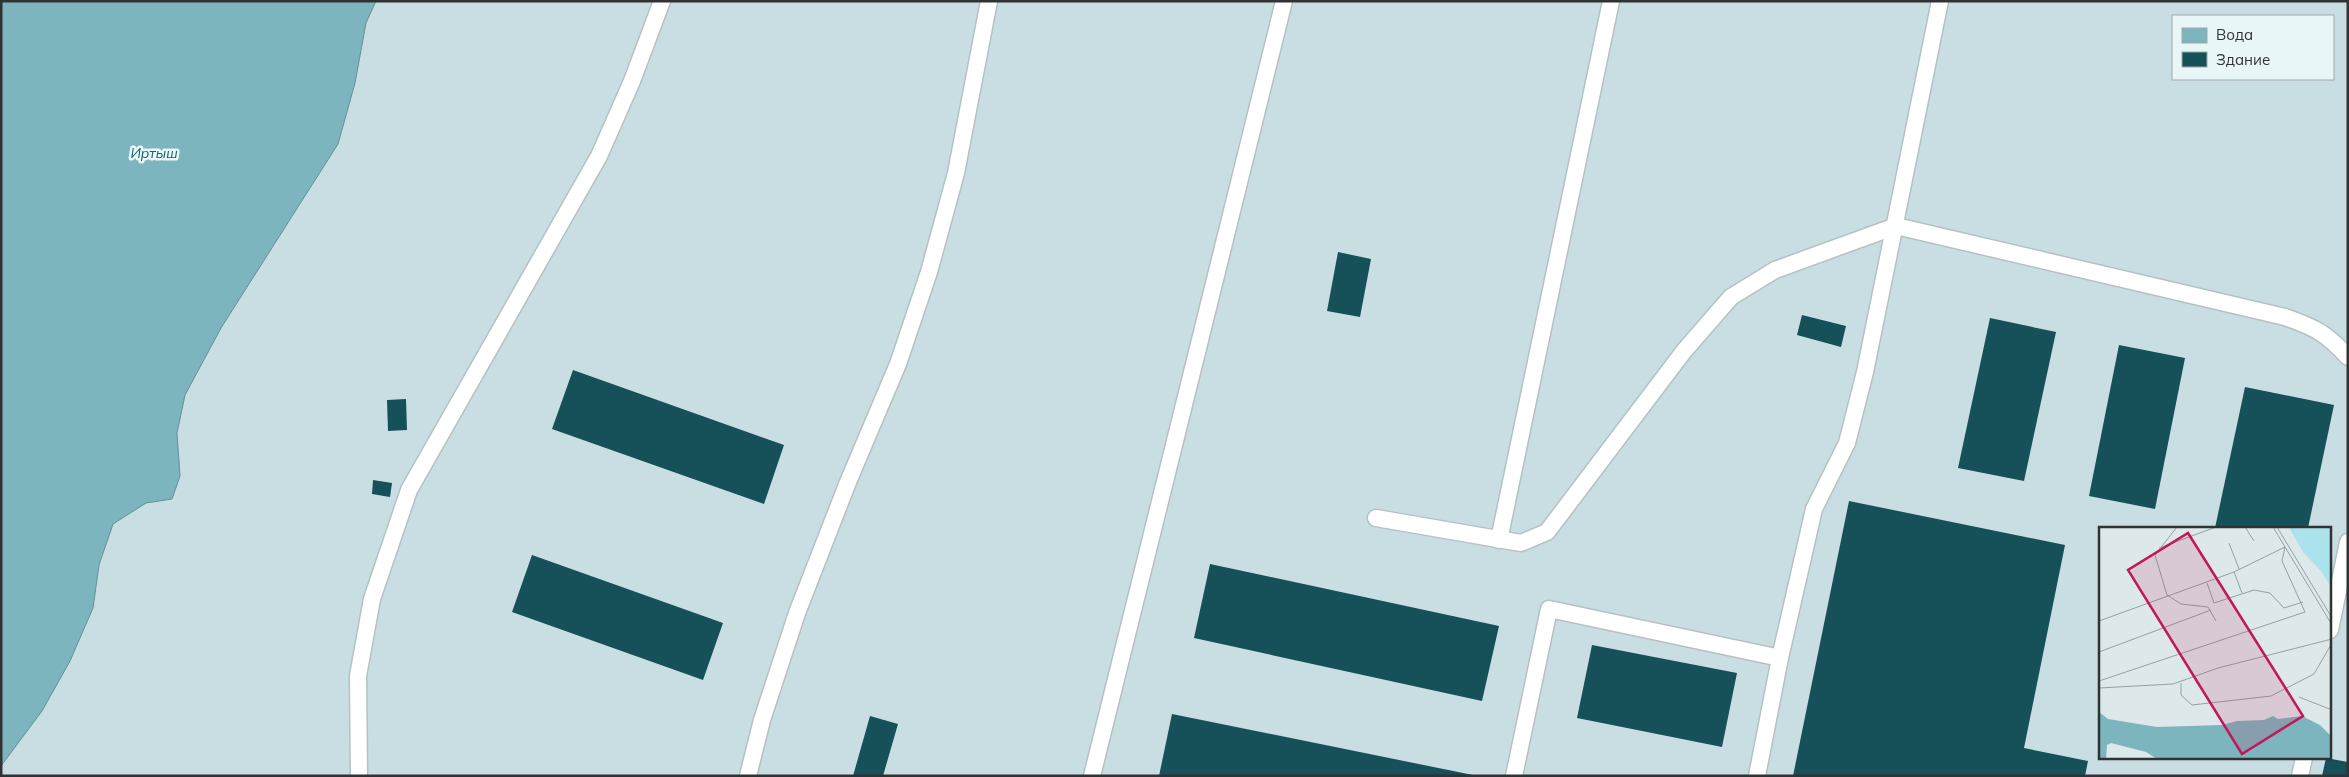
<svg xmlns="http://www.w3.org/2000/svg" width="2349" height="777" viewBox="0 0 2349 777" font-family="Mulish,sans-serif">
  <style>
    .built { fill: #c9dee2; fill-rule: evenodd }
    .water { fill: #7db5be; stroke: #668e95 }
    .building { fill: #165058 }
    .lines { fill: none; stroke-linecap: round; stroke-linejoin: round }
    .lane-casing { stroke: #b5c1c3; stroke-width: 19 }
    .lane { stroke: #fff; stroke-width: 16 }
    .labels { text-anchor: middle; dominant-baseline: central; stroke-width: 5; stroke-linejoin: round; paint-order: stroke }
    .water-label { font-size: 14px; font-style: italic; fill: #14606b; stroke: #e9f6f8 }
    .inset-road { fill: none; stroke: #97a0a1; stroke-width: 1 }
    .view { fill: #c2185b; fill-opacity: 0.15; stroke: #c2185b; stroke-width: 2.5 }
    .inset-edge { fill: none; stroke: #2f3334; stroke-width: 2.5 }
  </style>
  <rect width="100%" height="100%" fill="#dce8ea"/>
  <path class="built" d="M376,1H2348V776H1V766L42,711L70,661L93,608L99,565L113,524L146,503L172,498L180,476L177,433L185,395L221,328L338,144L355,83L366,23ZM2173,16H2333V79H2173ZM2100,528H2330V758H2100Z"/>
  <path class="water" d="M1,1H376L366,23L355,83L338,144L221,328L185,395L177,433L180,476L172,499L146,503L113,524L99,565L93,608L70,661L42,711L1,766Z"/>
  <path class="building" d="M1338,252L1371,259L1360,317L1327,311Z
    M1802,315L1846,326L1841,347L1797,335Z
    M1990,318L2056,332L2024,481L1958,468Z
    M2119,345L2185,358L2155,509L2089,496Z
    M573,370L784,445L764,504L552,429Z
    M2245,387L2334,405L2308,528H2215Z
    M406,399L407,430L388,431L387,400Z
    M373,480L392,483L390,497L372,494Z
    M1849,501L2065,545L2024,748L2088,761L2085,776H1793Z
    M532,555L723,623L703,680L512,612Z
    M1210,564L1499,626L1482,701L1194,638Z
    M1592,645L1737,673L1722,747L1577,718Z
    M1172,714L1473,775V776H1159Z
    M870,716L898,724L883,776H853Z
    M2326,758L2348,762V776H2322Z"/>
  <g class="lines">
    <g class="lane-casing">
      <path id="lane" d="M1376,518L1521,543L1547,532L1684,351L1731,297L1775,270L1896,226L2285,317C2316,328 2326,333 2348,357
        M1499,540L1611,1
        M2330,630L2348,542
        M359,776L358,676L372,599L409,490L599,156L632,81L662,1
        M748,776L762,720L797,613L848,482L898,364L929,272L956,173L989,1
        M1092,776L1284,1
        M1514,776L1549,609L1780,658
        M1757,776L1780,658L1814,509L1847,443L1865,372L1940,1
        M2300,776L2304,758"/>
    </g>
    <use href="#lane" class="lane"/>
  </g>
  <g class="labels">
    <g class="water-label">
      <text x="154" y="153">Иртыш</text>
    </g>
  </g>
  <g transform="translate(2099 527)">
    <rect width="232" height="232" fill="#dce8ea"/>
    <path d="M190,0H232V60L222,44L204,25Z" fill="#aae3ec"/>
    <path d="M0,185L9,192L58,200L123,198L138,194L165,193L174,189L179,192L203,189L221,198L232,209V232H58L47,225L12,216L8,218L7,232H0Z" fill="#7db5be"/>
    <path class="inset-road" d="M78,0L56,28L68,68L82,77L109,80L117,94M146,0L155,14M174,0L233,98M178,0L233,91M130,16L140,42M60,21L117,0M135,45L143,66M108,56L115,76L155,63L171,66L185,81L204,75M0,94L135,45L186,20M0,125L112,83M0,154L206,85L183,34L186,20M82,156V168L93,178L172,169L215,147L233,116M0,161L74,157L119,141L233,112M200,170L233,183"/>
    <path class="view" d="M89,6L204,189L143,227L29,43Z"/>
    <rect width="232" height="232" class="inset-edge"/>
  </g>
  <rect width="2349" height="777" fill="none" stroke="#2f3334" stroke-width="5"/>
  <rect x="2172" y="15" width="162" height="65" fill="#e9f6f8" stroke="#9fa8aa"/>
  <rect x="2182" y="28" width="25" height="15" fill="#7db5be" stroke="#9fa8aa"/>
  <text x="2216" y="40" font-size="15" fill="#2f3334">Вода</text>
  <rect x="2182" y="52" width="25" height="15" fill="#165058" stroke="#9fa8aa"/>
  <text x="2216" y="65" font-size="15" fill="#2f3334">Здание</text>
</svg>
